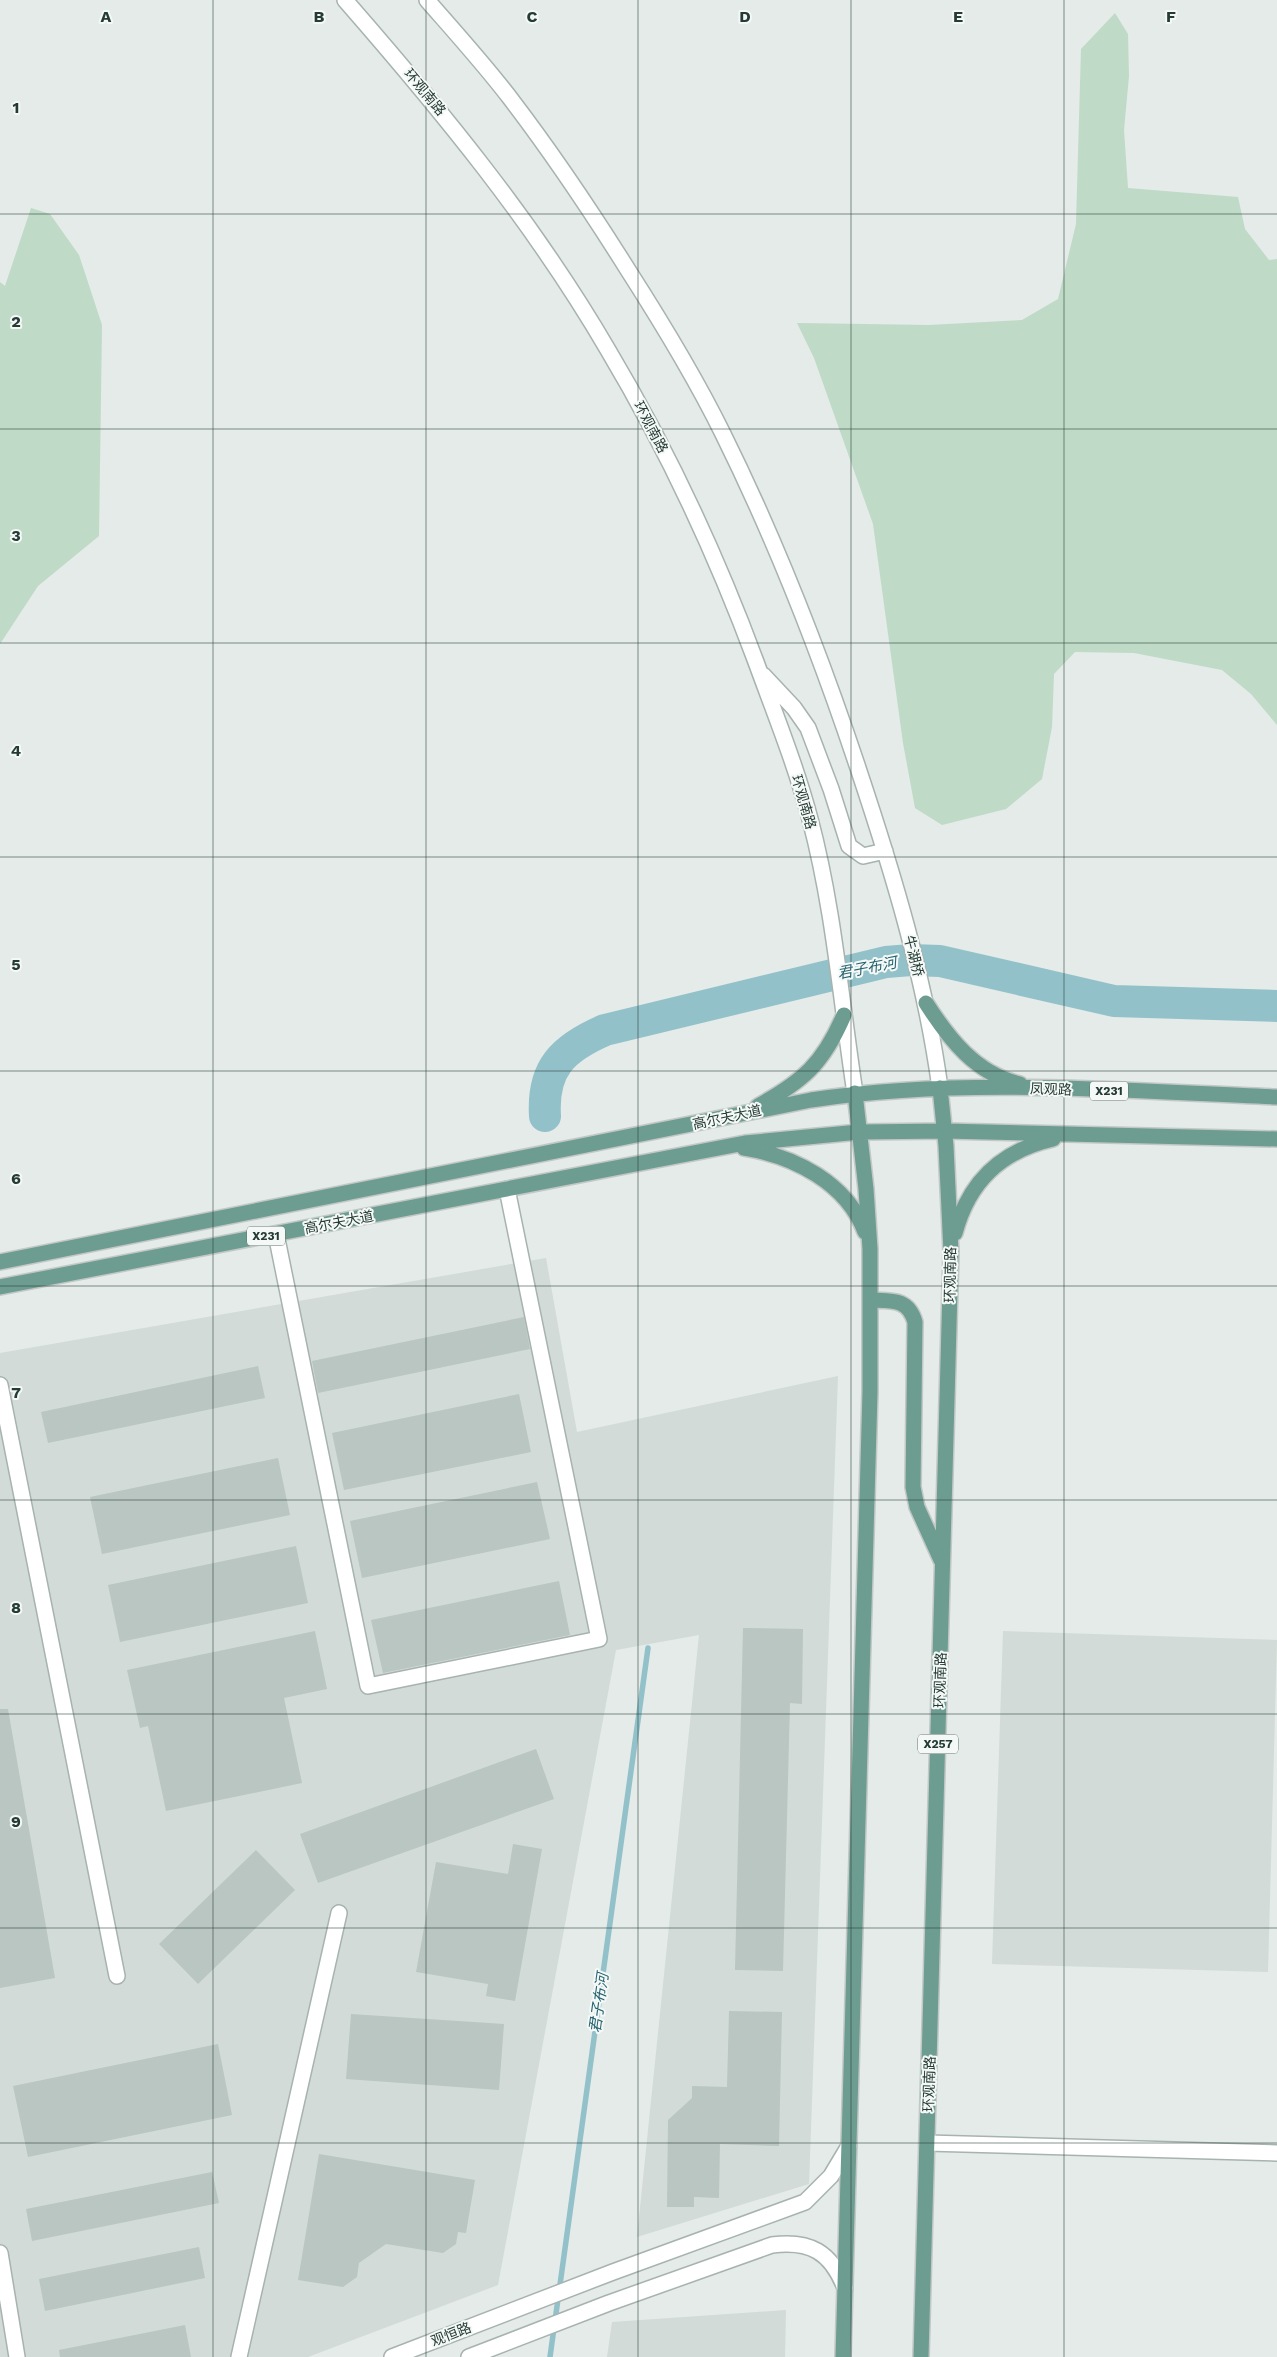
<svg xmlns="http://www.w3.org/2000/svg" width="1277" height="2357" viewBox="0 0 1277 2357" font-family="'Work Sans','Noto Sans SC',sans-serif">
  <style>
    .built { fill: #d2dbd7 }
    .green { fill: #bfdac7 }
    .lines { fill: none; stroke-linecap: round; stroke-linejoin: round }
    .stream { stroke: #92c1ca; stroke-width: 5.5 }
    .river { stroke: #92c1ca; stroke-width: 32 }
    .building { fill: #b9c6c1 }
    .minor-casing { stroke: #a7b3af; stroke-width: 18 }
    .major-casing { stroke: #c2c8c6; stroke-width: 18 }
    .minor { stroke: #fff; stroke-width: 15 }
    .major { stroke: #6d9c91; stroke-width: 15 }
    .grid { fill: none; stroke: #253b35; stroke-width: 1; stroke-opacity: 0.55 }
    .labels { text-anchor: middle; dominant-baseline: central; stroke-width: 4; stroke-linejoin: round; paint-order: stroke }
    .shield { fill: #f4f8f6; stroke: #63746f; stroke-width: 1 }
    .shield-label { font-size: 12px; font-weight: bold; fill: #253b35 }
    .street-label { font-size: 14px; fill: #253b35; stroke: #f4f8f6 }
    .water-label { font-size: 15px; font-style: italic; fill: #266370; stroke: #f4f8f6 }
    .grid-label { font-size: 16px; text-anchor: middle; font-weight: bold; fill: #253b35; stroke: #f4f8f6; stroke-width: 4; stroke-linejoin: round; paint-order: stroke }
  </style>
  <rect width="100%" height="100%" fill="#e4ebe8"/>
  <path class="built" d="M546,1258L577,1432L838,1376L809,2184L637,2237L699,1635L616,1650L498,2285L308,2357H0V1353Z
    M1003,1631L1277,1640L1268,1972L992,1964Z
    M786,2310L785,2357H607L612,2322Z"/>
  <path class="green" d="M1115,13L1128,34L1129,76L1124,130L1128,188L1238,197L1245,229L1269,260L1277,259V725L1251,694L1222,670L1134,653L1075,652L1054,674L1052,727L1042,779L1006,809L942,825L915,808L903,743L873,524L814,358L797,323L929,325L1022,320L1058,299L1076,224L1081,49Z
    M31,208L50,214L79,255L102,325L99,536L38,586L0,644V282L5,286Z"/>
  <g class="lines">
    <path class="stream" d="M550,2357L648,1648"/>
    <path class="river" d="M545,1116C542,1068 563,1048 605,1030L886,962L911,960L940,961L1114,1001L1277,1006"/>
  </g>
  <path class="building" d="M524,1317L530,1349L318,1393L312,1361Z
    M258,1366L265,1398L48,1443L41,1412Z
    M519,1394L531,1452L344,1490L332,1433Z
    M278,1458L290,1515L102,1554L90,1497Z
    M537,1482L550,1539L362,1578L350,1521Z
    M296,1546L308,1603L120,1642L108,1585Z
    M559,1581L570,1635L383,1673L371,1620Z
    M743,1628L803,1629L802,1704L790,1703L783,1971L735,1970Z
    M315,1631L327,1689L284,1698L302,1783L166,1811L148,1726L140,1728L127,1670Z
    M0,1709H8L55,1978L0,1988Z
    M536,1749L554,1799L318,1883L300,1834Z
    M513,1844L542,1849L515,2001L486,1996L488,1984L416,1972L436,1862L508,1874Z
    M256,1850L295,1890L198,1984L159,1944Z
    M729,2011L782,2012L779,2146L720,2144L719,2198L694,2197V2207H667L668,2120L692,2098V2086L727,2087Z
    M351,2014L504,2024L499,2090L346,2079Z
    M218,2044L232,2115L28,2157L13,2086Z
    M319,2154L475,2180L466,2233L458,2232L456,2244L443,2253L386,2244L359,2263L357,2277L343,2287L298,2280Z
    M212,2172L219,2203L32,2241L26,2209Z
    M199,2247L205,2278L45,2311L39,2279Z
    M185,2325L191,2357H60L59,2350Z"/>
  <g class="lines">
    <g class="minor-casing">
      <path id="minor" d="M345,0C441,110 534,223 608,350C667,449 716,554 756,662C775,714 796,766 810,819C834,909 841,1002 855,1093
        M427,0C455,32 484,64 510,98C552,153 591,211 628,270C662,323 695,377 723,434C776,541 820,654 858,768C893,873 925,978 940,1088
        M763,675L794,708L808,728L831,789L849,846L863,856L885,851
        M276,1234L368,1686L599,1639L507,1189
        M0,1385L117,1976
        M927,2143L1277,2153
        M0,2253L17,2357
        M239,2357L339,1913
        M392,2357L613,2272L805,2202L831,2176L849,2146
        M469,2357L609,2303L772,2245C810,2240 831,2252 845,2288"/>
    </g>
    <g class="major-casing">
      <path id="major" d="M926,1003C949,1039 976,1074 1020,1084
        M758,1106C803,1081 823,1064 844,1015
        M744,1148C794,1156 847,1183 865,1232
        M955,1233C969,1181 1001,1151 1053,1139
        M0,1262L811,1100C965,1077 1122,1091 1277,1097
        M0,1287L672,1157L745,1143L859,1132L945,1131L1277,1139
        M870,1300C892,1301 908,1298 915,1322L913,1487L917,1507L941,1560
        M843,2357L870,1392V1249L866,1189L855,1093
        M921,2357L951,1252L946,1146L940,1088"/>
    </g>
    <use href="#minor" class="minor"/>
    <use href="#major" class="major"/>
  </g>
  <path class="grid" d="M213,0V2357M426,0V2357M638,0V2357M851,0V2357M1064,0V2357M0,214H1277M0,429H1277M0,643H1277M0,857H1277M0,1071H1277M0,1286H1277M0,1500H1277M0,1714H1277M0,1928H1277M0,2143H1277"/>
  <g class="labels">
    <g class="shield">
      <rect x="1090" y="1081.5" width="38" height="19" rx="4"/>
      <rect x="247" y="1226.5" width="38" height="19" rx="4"/>
      <rect x="918" y="1734.5" width="40" height="19" rx="4"/>
    </g>
    <g class="shield-label">
      <text x="1109" y="1091">X231</text>
      <text x="266" y="1236">X231</text>
      <text x="938" y="1744">X257</text>
    </g>
    <g class="street-label">
      <text transform="translate(425 92) rotate(50)">环观南路</text>
      <text transform="translate(651 427) rotate(62)">环观南路</text>
      <text transform="translate(804 802) rotate(74)">环观南路</text>
      <text transform="translate(914 956) rotate(76)">牛湖桥</text>
      <text transform="translate(1051 1089) rotate(2)">凤观路</text>
      <text transform="translate(727 1117) rotate(-12)">高尔夫大道</text>
      <text transform="translate(339 1222) rotate(-11)">高尔夫大道</text>
      <text transform="translate(950 1275) rotate(-89)">环观南路</text>
      <text transform="translate(940 1680) rotate(-88)">环观南路</text>
      <text transform="translate(929 2084) rotate(-88)">环观南路</text>
      <text transform="translate(451 2334) rotate(-21)">观恒路</text>
    </g>
    <g class="water-label">
      <text transform="translate(867 968) rotate(-11)">君子布河</text>
      <text transform="translate(599 2003) rotate(-82)">君子布河</text>
    </g>
  </g>
  <g class="grid-label">
    <text x="106" y="22">A</text>
    <text x="319" y="22">B</text>
    <text x="532" y="22">C</text>
    <text x="745" y="22">D</text>
    <text x="958" y="22">E</text>
    <text x="1171" y="22">F</text>
    <text x="16" y="113">1</text>
    <text x="16" y="327">2</text>
    <text x="16" y="541">3</text>
    <text x="16" y="756">4</text>
    <text x="16" y="970">5</text>
    <text x="16" y="1184">6</text>
    <text x="16" y="1398">7</text>
    <text x="16" y="1613">8</text>
    <text x="16" y="1827">9</text>
  </g>
</svg>
